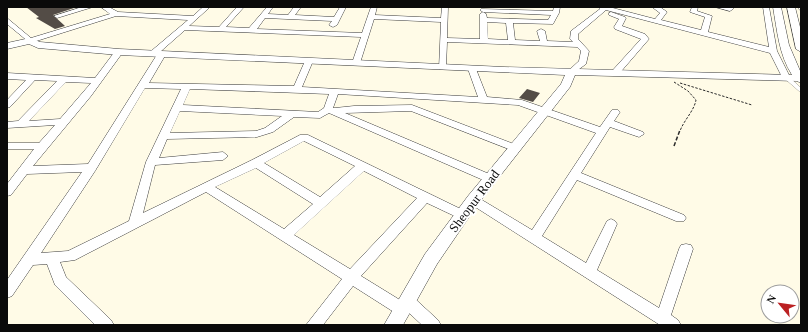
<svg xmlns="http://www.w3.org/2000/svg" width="808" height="332" viewBox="0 0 808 332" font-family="Georgia,serif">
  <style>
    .building { fill: #534c46 }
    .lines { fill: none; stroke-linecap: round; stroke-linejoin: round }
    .service-casing { stroke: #3d3d3d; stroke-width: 0.5 }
    .minor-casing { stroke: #3d3d3d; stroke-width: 1 }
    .tertiary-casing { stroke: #3d3d3d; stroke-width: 1 }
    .path-far1 { stroke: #2c2c2c; stroke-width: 1; stroke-dasharray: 2.5 1.5; stroke-linecap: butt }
    .path { stroke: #2c2c2c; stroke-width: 1.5; stroke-dasharray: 4 2; stroke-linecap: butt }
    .service { fill: #fff; fill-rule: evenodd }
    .minor { fill: #fff; fill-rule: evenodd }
    .tertiary { fill: #fff; fill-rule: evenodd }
    .labels { text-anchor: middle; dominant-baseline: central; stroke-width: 4; stroke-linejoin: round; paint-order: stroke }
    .street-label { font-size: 13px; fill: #0a0a0a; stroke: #fff }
  </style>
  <rect width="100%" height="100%" fill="#fffbe7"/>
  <path class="building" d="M26,7H77L53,15L65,26L55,29L36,18L39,17Z
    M527,89L540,93L533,102L519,98Z"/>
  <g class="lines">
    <g class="service-casing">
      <path id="service" d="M798,7H801V10H800Z
        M784,76H788L801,88V91H799L784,78Z"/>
    </g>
    <g class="minor-casing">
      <path id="minor" d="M82,7H93L57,18L54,16Z
        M101,7H109L118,12L193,16L203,7H210L189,26L219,27L237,7H244L226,27L249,28L267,7H273L268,14L288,15L294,7H301L295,15L334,17L340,7H346L337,25L333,27L329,25L332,21L265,18L257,29L362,33L371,7H377L375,15L441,18L442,7H448L447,38L480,39V14L483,12L480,10L481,9L553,11L554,7H560L559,13L553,24L513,23L515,40L540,41L537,31L541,29L545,31L547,41L573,42L570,39L571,31L600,9L598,7H609L655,19L660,13L652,7H660L667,12L661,20L701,30L705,17L690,12L692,7H698L697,11L712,16L708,32L769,47L763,7H769L777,51L790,77L789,79H783L770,53L606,10L578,34V39L589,51L586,64L571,75L567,72L579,61L581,51L577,47L447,42L446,67L442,69H439L441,22L374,19L360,63L356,65L352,63L361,37L185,30L160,52L166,54L149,83L294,86L305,61L309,59L313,61L302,87L478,97L468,69L472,66L476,69L487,97L522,100L600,127L612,110H618L620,112L614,121L643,132L644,134L639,137L610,127L581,173L684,215L686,218L684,221H676L577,180L542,236L586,263L607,221L611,219L615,221L617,224L597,270L659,308L679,249L681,245L686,244L691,245L693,249L671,315L678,320L681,325H660L469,203L467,200L469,197H477L532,230L596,133L518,105L338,94L333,108H335L354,106L412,105L519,146L520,148L519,150H511L411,111L345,113L494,176L496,179L494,182L490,183L329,113L320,118L294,117L273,132L257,137L167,139L159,158L223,152L228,156L223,160L155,165L143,213L252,160L300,135H308L467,212L469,215L467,218L463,220L427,203L361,276L400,300L402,296L407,294L412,296L438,320L441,325H422L408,312L402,316L397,314L353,286L323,325H306L342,279L206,192L75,260L60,262L66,277L111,320L114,325H95L55,285L47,264L33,265L12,296L7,298V280L82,172L27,174L11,195L7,196V184L34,149H7V143H39L55,125L7,128V122L18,121L57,81L35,80L10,107L7,108V100L26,80L7,79V73L95,78L116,50H122L123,52L91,96L33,166L88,164L158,53L153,56L149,54L150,52L188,20L116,16L30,43L7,24V18L31,38L110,14ZM483,12L551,15L548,20L487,18L486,14ZM487,22L506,23L508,40L488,39ZM66,82L91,83L60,119L29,121ZM145,88L181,89L146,162L129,221L68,251L41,253L95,171ZM190,89L329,94L324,108L318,112L183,105ZM180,111L282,116L265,128L256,131L170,133ZM304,141L355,166L320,197L264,163ZM256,168L313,204L284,229L215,187ZM364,171L417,198L350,269L294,235Z
        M715,7H733V9L730,11Z
        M611,12L625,17L626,18L622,26L645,34L649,39L618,75H612V71L641,39L615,29L614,27L619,19L609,15V13Z"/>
    </g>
    <g class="tertiary-casing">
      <path id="tertiary" d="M773,7H781L789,45L801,73V83L797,81L575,75L570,87L478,204L437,264L403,325H384L425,254L468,196L561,84L565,75L119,55L38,48L29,44L7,49V43L30,38L40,42L119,49L504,67L792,75C779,55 777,30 773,7Z
        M787,7H795L801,31V52L796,49Z"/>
    </g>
    <path class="path-far1" d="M674,82L688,91L696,100C694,111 684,120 680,131
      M680,83L752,105"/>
    <path class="path" d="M674,146L680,130"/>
    <use href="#service" class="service"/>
    <use href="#minor" class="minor"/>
    <use href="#tertiary" class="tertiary"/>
  </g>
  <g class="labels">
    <g class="street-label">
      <text transform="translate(474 201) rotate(-53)">Sheopur Road</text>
    </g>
  </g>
  <rect width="808" height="332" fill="none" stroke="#0a0a0a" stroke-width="16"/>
  <g transform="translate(780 304) rotate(299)"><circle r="19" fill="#ffffff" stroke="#9d9d9d"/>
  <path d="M0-3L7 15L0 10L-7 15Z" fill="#bb2123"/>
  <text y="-6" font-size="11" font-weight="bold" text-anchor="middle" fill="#0a0a0a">N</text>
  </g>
</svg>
